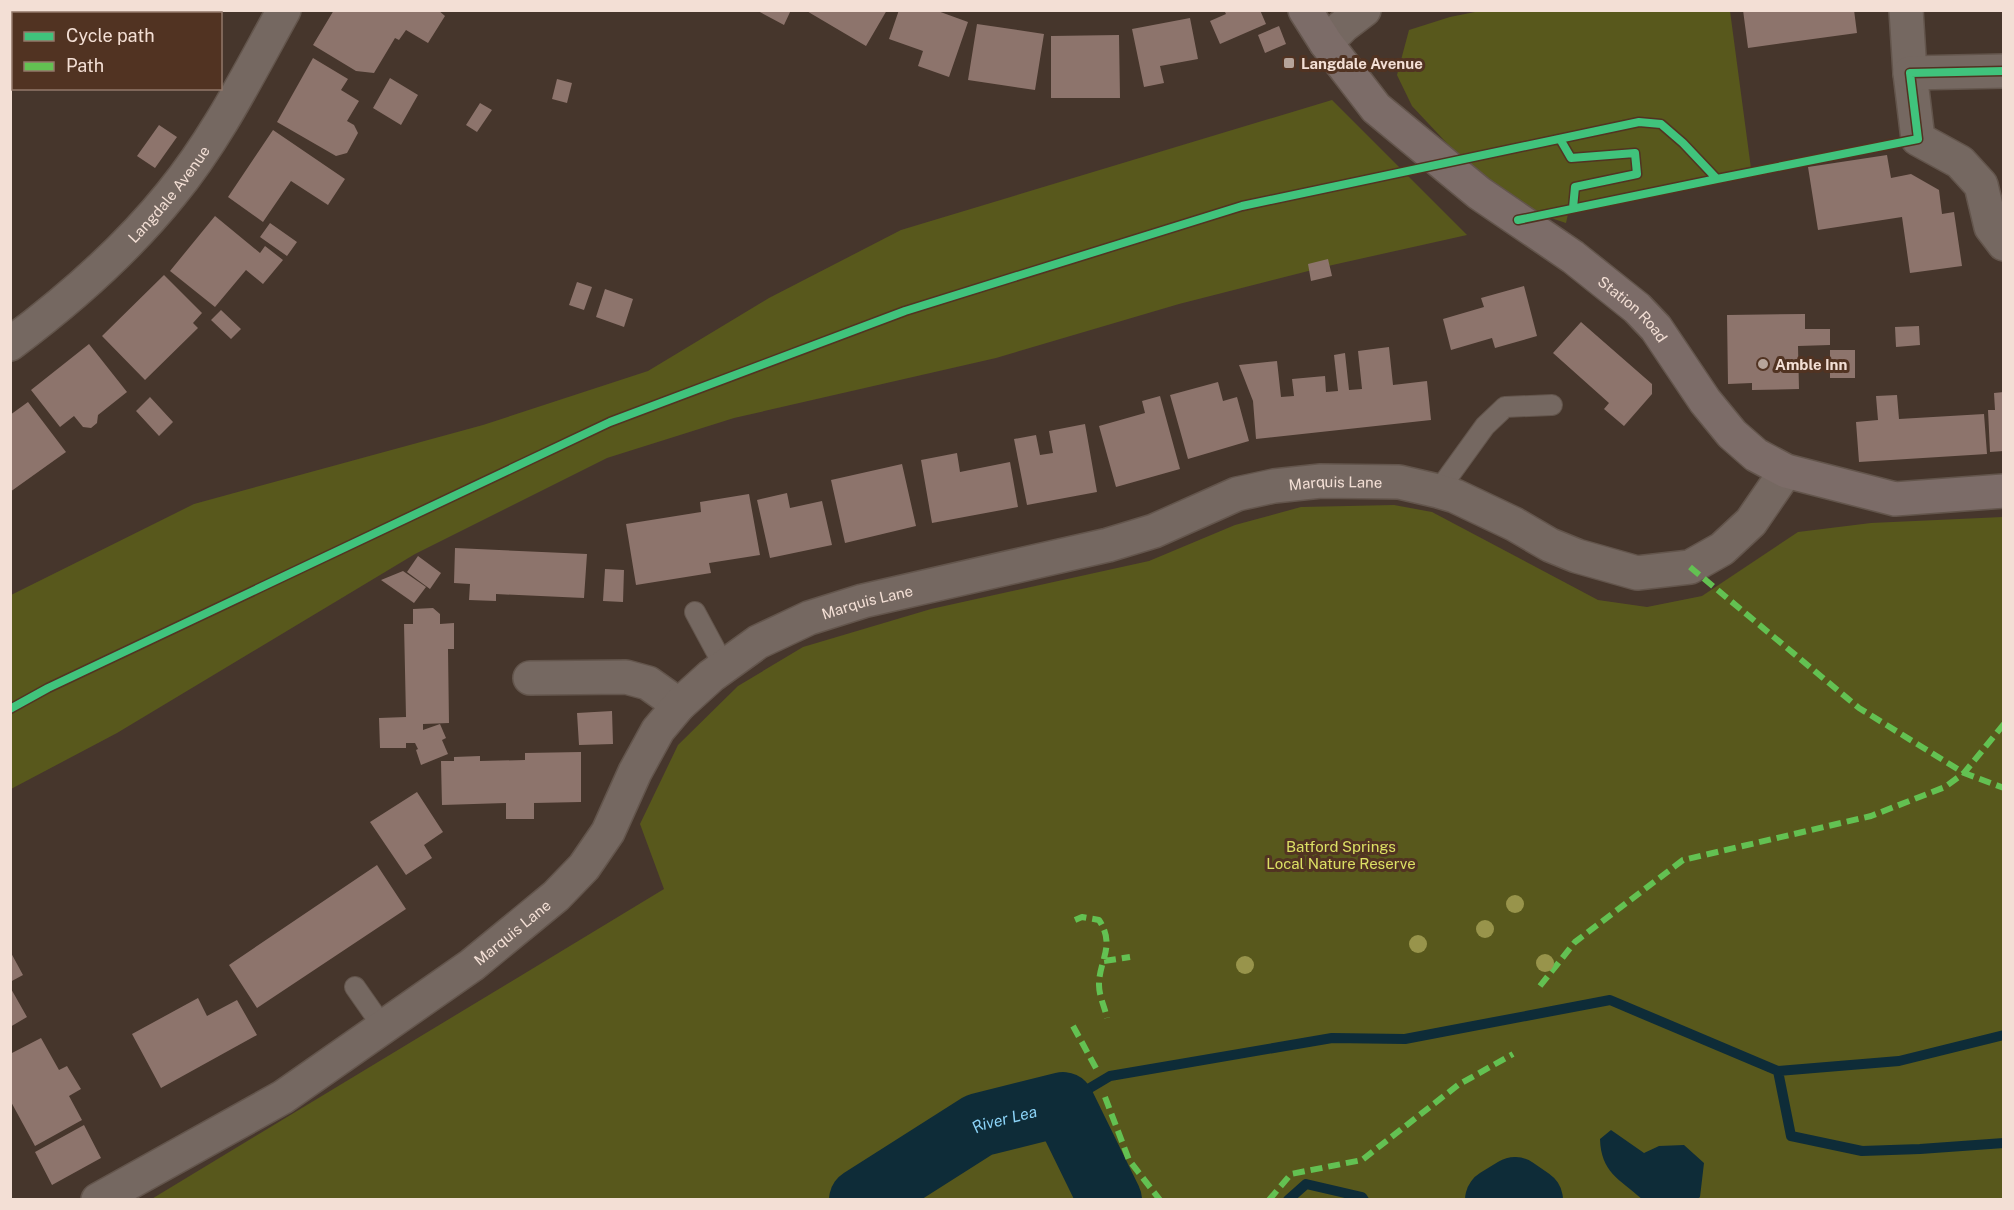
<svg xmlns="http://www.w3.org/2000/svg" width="2014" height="1210" viewBox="0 0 2014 1210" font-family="'Public Sans',sans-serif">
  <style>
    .green { fill: #58581c }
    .water { fill: #0e2c38 }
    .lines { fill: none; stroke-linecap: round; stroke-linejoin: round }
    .stream { stroke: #0e2c38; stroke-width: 10 }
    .river { stroke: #0e2c38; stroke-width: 64 }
    .building { fill: #8d746c }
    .service-casing { stroke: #63554c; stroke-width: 22 }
    .minor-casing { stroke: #63554c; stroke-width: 36 }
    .secondary-casing { stroke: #63554c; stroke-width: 36 }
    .service { stroke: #756861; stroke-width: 20 }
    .minor { stroke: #756861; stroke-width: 33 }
    .secondary { stroke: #7c6c68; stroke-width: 33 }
    .quiet { stroke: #63c152; stroke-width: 6; stroke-dasharray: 12 6; stroke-linecap: butt }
    .cycleway-casing { stroke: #513322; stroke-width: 11 }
    .cycleway { stroke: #40c37c; stroke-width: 8 }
    .tree { fill: #98944b }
    .poi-dot { fill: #b6a49a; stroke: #513322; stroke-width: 2 }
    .labels { text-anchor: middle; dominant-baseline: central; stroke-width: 6; stroke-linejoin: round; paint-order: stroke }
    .poi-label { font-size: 15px; font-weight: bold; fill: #f3dfd5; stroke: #513322; text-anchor: start }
    .street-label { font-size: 15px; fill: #f3dfd5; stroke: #513322 }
    .park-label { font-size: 15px; fill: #dce064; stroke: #513322 }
    .water-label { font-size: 16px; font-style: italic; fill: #8bd3f7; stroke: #513322 }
  </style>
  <rect width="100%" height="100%" fill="#46362c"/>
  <path class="green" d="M1485,10L1730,11L1752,176L1568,214L1566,223L1509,204L1486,185L1412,106L1397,75L1409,30L1450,17Z
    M1332,100L1467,235L1328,266L1179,304L996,358L734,418L607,458L415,554L117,733L11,789V595L194,504L483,425L648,371L769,298L901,230Z
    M1394,505L1432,512L1598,600L1647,607L1702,596L1798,532L1871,523L2003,517V1199L150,1200L664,889L640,824L678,745L738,686L803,647L931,609L1149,561L1235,525L1301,507Z"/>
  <path class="water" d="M1611,1130L1644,1153L1659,1146L1684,1145L1704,1163L1700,1197L1696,1200L1642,1199C1619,1179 1601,1172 1600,1139Z"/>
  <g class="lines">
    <path class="stream" d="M1778,1071L1791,1136L1862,1151L1920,1149L2004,1143
      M1063,1104L1110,1076L1332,1038L1405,1039L1610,1000L1778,1071L1899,1061L2004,1035
      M1288,1200L1306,1184L1362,1197L1364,1200"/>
    <g class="river">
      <path id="s1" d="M861,1200L979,1125L1063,1104L1110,1200"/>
      <path d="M1497,1200L1515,1189L1531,1200"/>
    </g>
  </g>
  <path class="building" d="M10,10H59L58,14H13Z
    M334,10H438L445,16L428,43L406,30L399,40L395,38L374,73L356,71L313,45Z
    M756,10H791L784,25Z
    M805,10H887L866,46Z
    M899,10H935L968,22L949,77L918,66L923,51L889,39Z
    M1224,10H1260L1266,24L1220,44L1210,21L1226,14Z
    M1743,10H1854L1857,33L1748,48Z
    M1190,18L1198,59L1160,66L1164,83L1144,87L1132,29Z
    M977,24L1044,34L1035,90L968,80Z
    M1279,26L1286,44L1265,53L1258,35Z
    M1119,35L1120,98H1051V36Z
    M10,39L14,42V74L10,78Z
    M313,58L348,79L341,90L359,101L347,121L354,125L358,133L347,153L336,156L277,122Z
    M390,78L418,95L401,125L373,108Z
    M557,79L572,83L567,103L552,99Z
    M480,103L492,110L477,132L466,125Z
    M159,125L177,137L155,168L137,156Z
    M273,130L345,179L328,205L291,181L263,222L228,197Z
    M1887,155L1891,178L1911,174L1939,190L1942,214L1954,212L1962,266L1910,273L1902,217L1818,230L1808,167Z
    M215,216L260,253L265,246L283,260L263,284L246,270L215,307L170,271Z
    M270,223L297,242L287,256L260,237Z
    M1328,259L1332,276L1311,281L1308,264Z
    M164,275L202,313L193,323L198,328L145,380L102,336Z
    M577,282L592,287L584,310L569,305Z
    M1524,286L1537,336L1495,348L1492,338L1451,350L1443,319L1484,307L1481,298Z
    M605,289L633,299L624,327L596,317Z
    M221,310L241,329L231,339L211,320Z
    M1805,314V329H1830V345L1798,346L1799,389L1752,390V383L1728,384L1727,315Z
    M1581,322L1652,384V394L1624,426L1604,409L1609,403L1553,353Z
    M1919,326L1920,345L1896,347L1895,327Z
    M89,344L127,392L98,415L97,423L91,428L83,427L74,416L60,427L31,390Z
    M1389,347L1393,385L1427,381L1431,420L1256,439L1253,401L1239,365L1277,361L1281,397L1294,396L1292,379L1325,376L1326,392L1338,391L1334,355L1345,353L1349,390L1362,389L1358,351Z
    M1830,350H1855V378H1830Z
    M1218,382L1223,401L1237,397L1249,441L1188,459L1170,395Z
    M2004,392V451L1990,452L1988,410H1995L1994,393Z
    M1897,395L1899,419L1984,414L1987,454L1859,462L1856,422L1878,420L1876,396Z
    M1160,396L1180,469L1116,487L1099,426L1145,413L1142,401Z
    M150,397L173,422L159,436L136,411Z
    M28,402L66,452L10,492V415Z
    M1085,424L1097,492L1027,505L1014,439L1036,435L1040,455L1053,453L1049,431Z
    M957,453L960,472L1010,462L1018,507L932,523L921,460Z
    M902,464L916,526L845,543L831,480Z
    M787,493L790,508L822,501L832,545L770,558L757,500Z
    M749,494L760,555L709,563L711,573L636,585L626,524L701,512L700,502Z
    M455,548L587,554L584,598L496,594V601L469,600L470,584L454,583Z
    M418,556L441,573L430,589L407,572Z
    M605,569L624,570L623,602L603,601Z
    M403,571L426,587L414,603L381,580Z
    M433,608L440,614V624L454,623V649H448L449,723L423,724V730L440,724L446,738L442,740L448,754L421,765L416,750L418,749L415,743H406V748H380L379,718L406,717L404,624H413V609Z
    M612,711L613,744L579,745L577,713Z
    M581,752V802L534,803V819H506V803L442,805L441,761H454V757L480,756V761L525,760V753Z
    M417,792L443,832L424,845L432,858L406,875L370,822Z
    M377,865L406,909L257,1008L229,965Z
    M10,951L23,975L10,982Z
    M10,987L27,1017L10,1027Z
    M198,998L207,1016L237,1000L257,1035L161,1088L132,1034Z
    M41,1038L59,1070L67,1066L81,1089L69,1096L82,1120L35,1146L10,1100V1054Z
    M84,1125L101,1158L52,1185L35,1152Z"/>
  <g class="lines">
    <g class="service-casing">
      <path id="service" d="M1438,491L1485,426L1505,407L1552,405
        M695,612L724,666
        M355,987L383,1027"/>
    </g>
    <g class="minor-casing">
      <g id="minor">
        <path d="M1906,10L1910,73L1918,139L1960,162L1981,185L1991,227L2004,244"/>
        <path d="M1326,43L1343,26L1364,10"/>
        <path d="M1910,73L2004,71"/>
        <path id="s2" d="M10,344C69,300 125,251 171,194C217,138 249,73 284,10"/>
        <path d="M530,678L626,677L648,683L679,705"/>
        <path id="s3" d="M98,1200L283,1097L472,965L556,896L584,867L608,832L635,772L658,730L679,705L711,676L758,642L809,618L863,601L1108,545L1154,531L1237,494L1274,486L1321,481L1399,482L1438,491L1455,496L1514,524L1550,545L1577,556L1637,573L1690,567L1722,549L1751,522L1786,471"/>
      </g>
    </g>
    <g class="secondary-casing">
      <g id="secondary">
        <path id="s4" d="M1305,10L1326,43L1376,108L1479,193L1573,257L1637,308L1656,328L1705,401L1732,434L1756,455L1786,471L1895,499L2004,491"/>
      </g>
    </g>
    <use href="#service" class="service"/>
    <use href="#minor" class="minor"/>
    <use href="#secondary" class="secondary"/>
    <path class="quiet" d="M1690,567L1859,708L1964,773L2004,788
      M1075,920L1082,917L1099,920C1116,946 1099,960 1099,985C1099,996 1105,1008 1107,1018
      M1104,961L1130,957
      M1540,986L1575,942L1683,860L1871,816L1945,787L1964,773L2004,724
      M1073,1026L1097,1070
      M1105,1097L1129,1160L1160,1200
      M1269,1200L1291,1174L1362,1160L1458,1085L1513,1054"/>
    <g class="cycleway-casing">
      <path id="cycleway" d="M1560,139L1571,158L1635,153L1637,174L1575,187L1573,208
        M1518,220L1717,179
        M10,709L48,688L610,422L905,311L1242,206L1639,122L1661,124L1683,143L1717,179L1918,139L1910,73L2004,71"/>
    </g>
    <use href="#cycleway" class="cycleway"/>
  </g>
  <g class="tree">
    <circle cx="1515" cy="904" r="9"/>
    <circle cx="1485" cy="929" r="9"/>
    <circle cx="1418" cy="944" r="9"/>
    <circle cx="1545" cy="963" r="9"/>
    <circle cx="1245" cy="965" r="9"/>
  </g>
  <g class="poi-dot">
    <rect x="1283" y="57" width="12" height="12" rx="3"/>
    <circle cx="1763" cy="364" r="6"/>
  </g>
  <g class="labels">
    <g class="poi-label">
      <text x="1301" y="63">Langdale Avenue</text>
      <text x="1775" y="364">Amble Inn</text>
    </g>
    <g class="street-label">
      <text stroke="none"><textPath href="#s2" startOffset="219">Langdale Avenue</textPath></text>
      <text stroke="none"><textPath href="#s4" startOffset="448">Station Road</textPath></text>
      <text stroke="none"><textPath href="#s3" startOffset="1484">Marquis Lane</textPath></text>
      <text stroke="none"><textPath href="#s3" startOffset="998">Marquis Lane</textPath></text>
      <text stroke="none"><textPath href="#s3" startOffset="494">Marquis Lane</textPath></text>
    </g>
    <g class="park-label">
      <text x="1341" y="846">Batford Springs<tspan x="1341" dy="17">Local Nature Reserve</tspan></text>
    </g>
    <g class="water-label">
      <text stroke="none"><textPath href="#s1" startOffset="166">River Lea</textPath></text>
    </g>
  </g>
  <rect width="2014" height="1210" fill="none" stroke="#f3dfd5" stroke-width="24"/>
  <rect x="12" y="12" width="210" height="78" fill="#513322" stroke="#92786a" stroke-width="1.5"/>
  <rect x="24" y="32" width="30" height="9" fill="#40c37c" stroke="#92786a" stroke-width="1.5"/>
  <text x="66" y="42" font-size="18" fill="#f3dfd5">Cycle path</text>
  <rect x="24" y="62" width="30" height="9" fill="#63c152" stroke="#92786a" stroke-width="1.5"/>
  <text x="66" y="72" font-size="18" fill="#f3dfd5">Path</text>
</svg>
